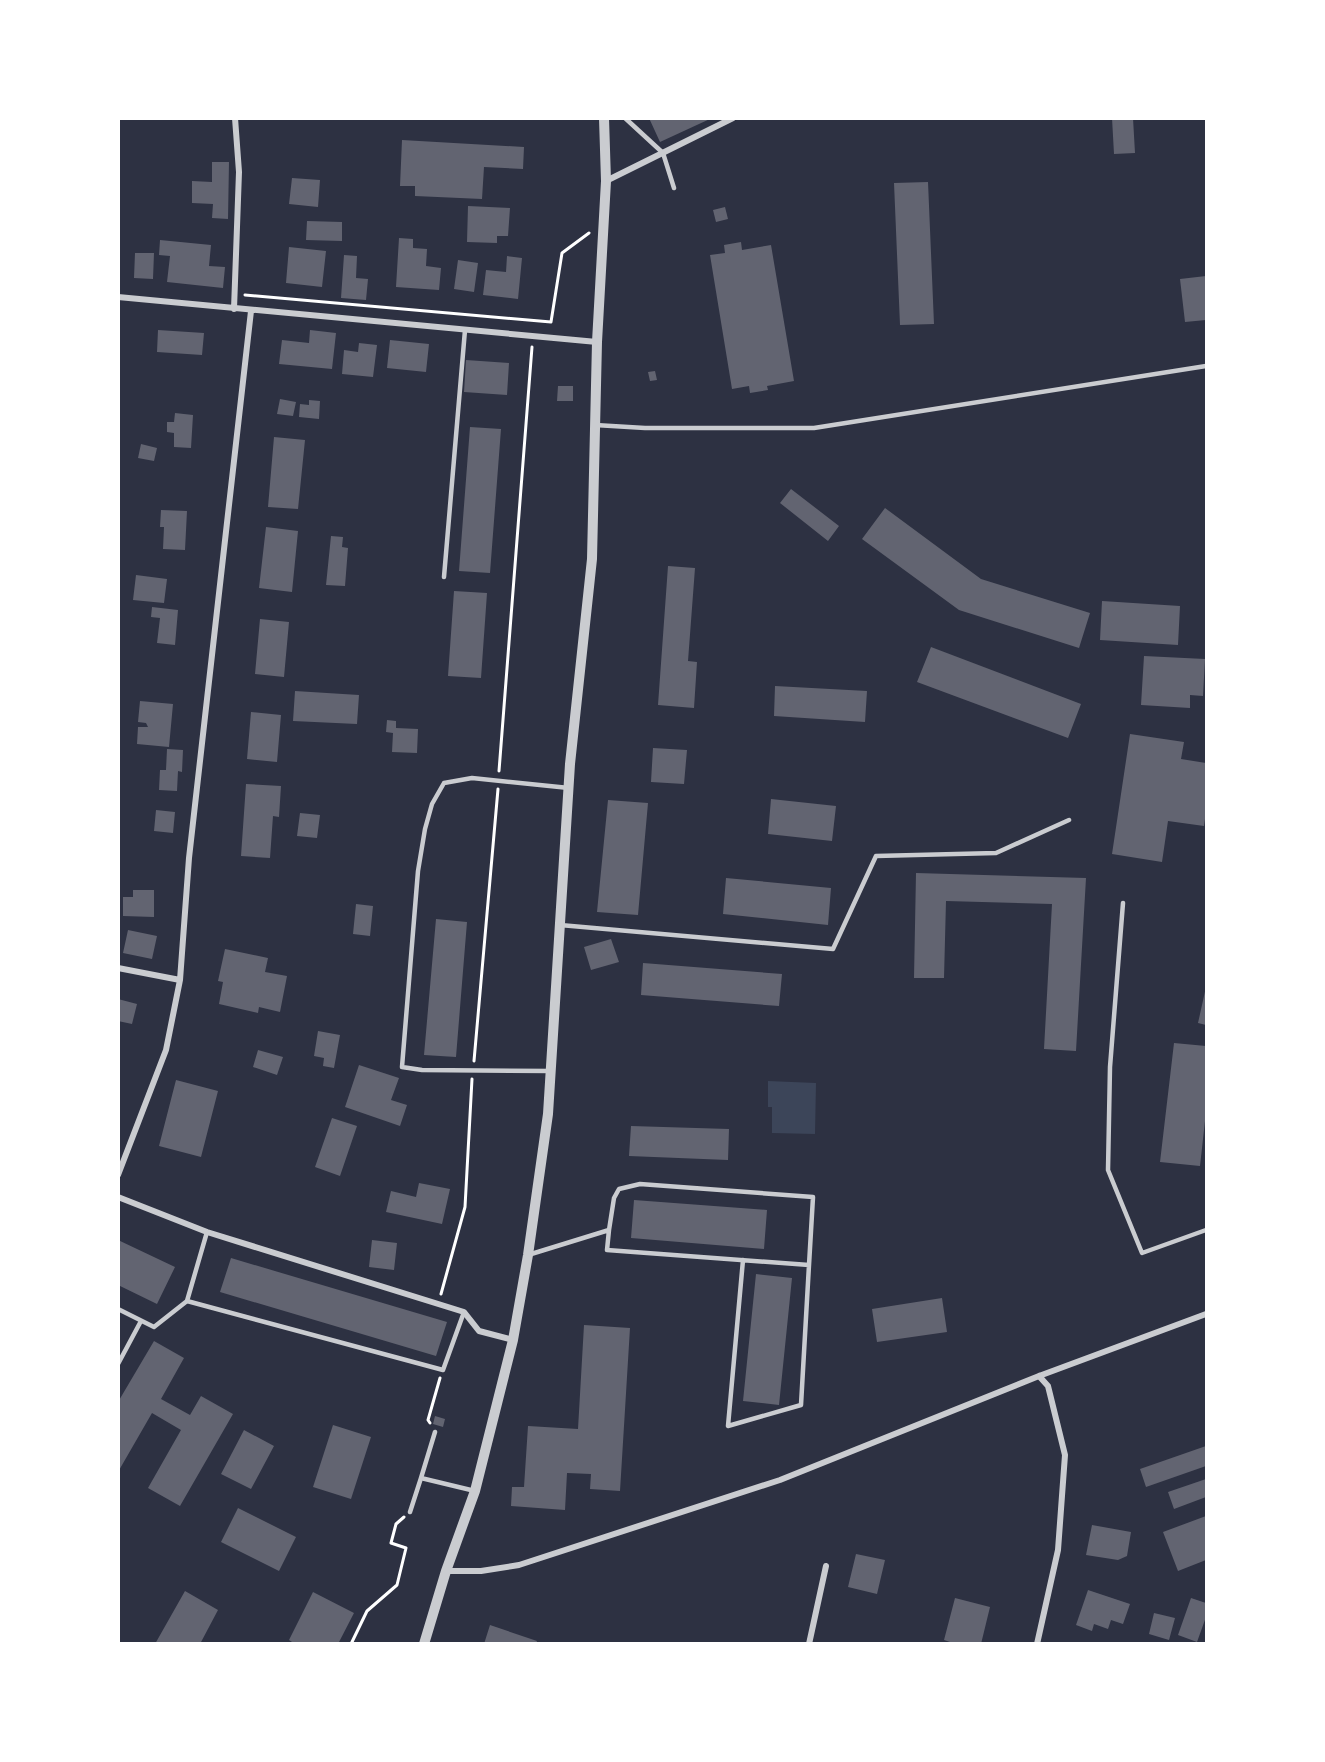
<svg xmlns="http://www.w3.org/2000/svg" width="1325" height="1762" viewBox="0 0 1325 1762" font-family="'PT Sans',sans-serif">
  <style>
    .green { fill: #3c4559 }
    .building { fill: #626471 }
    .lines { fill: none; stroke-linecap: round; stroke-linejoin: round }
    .path { stroke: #fff; stroke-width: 3 }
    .service { stroke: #caccd0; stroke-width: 4.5 }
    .minor { stroke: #caccd0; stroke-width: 6 }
    .tertiary { stroke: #caccd0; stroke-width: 10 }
  </style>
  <rect width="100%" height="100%" fill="#2d3142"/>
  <path class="green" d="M768,1081L816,1083L815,1134L772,1133V1107H768Z"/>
  <path class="building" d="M649,118H712L660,142Z
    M1112,118H1133L1135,153L1114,154Z
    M402,140L524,147L523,169L484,167L482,199L415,196V186H400Z
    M212,162H229L228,219L212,218L213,204L192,203V181L212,182Z
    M292,178L320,180L318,207L289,204Z
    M928,182L934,324L900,325L894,183Z
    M468,206L510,208L508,236H497V243L467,242Z
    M725,207L728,219L716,222L713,210Z
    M307,221L342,222V241L306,240Z
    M399,238L413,239V248L427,249L426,266L441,268L439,290L396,287Z
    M160,240L211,245L209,266L225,267L223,288L167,282L170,256L159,255Z
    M741,242L742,250L771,245L794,381L767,386L768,390L750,393L749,386L732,389L710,255L725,253L724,245Z
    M289,247L326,251L322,287L286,283Z
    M135,253H154L153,279L134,278Z
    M344,255L357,256L356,278L368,279L366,300L341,298Z
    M507,256L522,258L518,299L483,295L486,270L506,272Z
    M458,260L478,263L474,292L454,289Z
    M1206,276V320L1185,322L1180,279Z
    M158,330L204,333L202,355L157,352Z
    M310,330L336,333L332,369L279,364L282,340L309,343Z
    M390,340L429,344L426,372L387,368Z
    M359,343L377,345L373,377L342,374L344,350L358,352Z
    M466,360L509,363L507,395L464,392Z
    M655,371L657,380L650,381L648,372Z
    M558,386H573V401H557Z
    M280,399L296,402L293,416L277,414Z
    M309,400L320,401L319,419L299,417L300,404L309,405Z
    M175,413L193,415L191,448L174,447V433L167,432V422H174Z
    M470,427L501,429L490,573L459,571Z
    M274,437L305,440L298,509L268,507Z
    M141,444L157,448L154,461L138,458Z
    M791,489L839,526L828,541L780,503Z
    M885,508L981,579L1090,613L1079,648L959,610L862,539Z
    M161,510L187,511L185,550L163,549L164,527H160Z
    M266,527L298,531L292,592L259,588Z
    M331,536L343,537L342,547L348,548L345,586L326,585Z
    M668,566L695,568L688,661L697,662L694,708L658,705Z
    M136,575L167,579L164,603L133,600Z
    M454,591L487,593L481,678L448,676Z
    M1102,601L1180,606L1178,645L1100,640Z
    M152,607L178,610L175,645L157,643L160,618L151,617Z
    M260,619L289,622L284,677L255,674Z
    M931,647L1081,704L1068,738L917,682Z
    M1144,656L1205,659L1203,696L1190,695V708L1141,705Z
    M775,686L867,691L865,722L774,716Z
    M295,691L359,695L357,724L293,721Z
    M140,701L173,704L169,747L137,744L138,727H148L146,723L138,722Z
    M251,712L281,715L277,762L247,759Z
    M387,720L396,721V728L418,729L417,753L392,752L393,733L386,732Z
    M1130,734L1184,742L1181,759L1206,763V812L1204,826L1168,821L1162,862L1112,854Z
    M653,748L687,750L684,784L651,782Z
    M167,749L183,750L182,772L178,771L177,791L159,790L160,770H166Z
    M246,784L281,786L279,817L273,816L270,858L241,856Z
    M771,799L836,806L832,841L768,834Z
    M608,800L648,803L638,915L597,912Z
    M156,810L175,812L173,833L154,831Z
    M300,813L320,815L317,838L297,836Z
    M916,873L1086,878L1076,1051L1044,1049L1052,904L946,901L944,978H914Z
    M726,878L831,888L828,925L723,914Z
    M133,890H154V917L123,916V897H133Z
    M356,904L373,906L370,936L353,934Z
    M436,919L467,922L456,1057L424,1055Z
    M128,930L157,936L152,959L123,953Z
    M611,939L619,962L591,970L584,947Z
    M225,949L268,958L265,972L287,976L280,1012L259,1007L258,1013L219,1004L223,982L218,981Z
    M643,963L782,974L779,1006L641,995Z
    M1206,987V1025L1198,1023Z
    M118,999L137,1004L132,1024L118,1021Z
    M318,1031L340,1035L334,1068L323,1066L324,1058L314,1056Z
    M1174,1043L1206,1046V1112L1200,1166L1160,1162Z
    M258,1050L283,1057L277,1075L253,1067Z
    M359,1065L399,1078L391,1100L407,1105L400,1126L345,1107Z
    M176,1080L218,1091L201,1157L159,1146Z
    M332,1118L357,1126L340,1176L315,1167Z
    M631,1126L729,1129L728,1160L629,1156Z
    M419,1183L450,1189L442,1224L386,1212L391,1191L416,1197Z
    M634,1200L767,1210L764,1249L631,1238Z
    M118,1240L175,1267L157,1304L118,1285Z
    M372,1240L397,1243L394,1270L369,1267Z
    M231,1258L447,1322L436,1356L220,1292Z
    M756,1274L792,1278L779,1405L743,1401Z
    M942,1298L947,1332L877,1342L872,1309Z
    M584,1325L630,1328L620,1491L590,1489L591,1474L567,1473L565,1510L511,1506L512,1487H524L528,1426L578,1429Z
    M154,1341L184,1358L161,1399L190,1415L201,1396L233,1414L180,1506L148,1488L181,1430L152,1413L118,1472V1402Z
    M435,1416L445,1419L443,1427L433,1424Z
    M333,1425L371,1437L351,1499L313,1487Z
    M244,1430L274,1446L251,1489L221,1474Z
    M1206,1446V1466L1146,1487L1140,1469Z
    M1206,1479V1497L1174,1509L1168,1492Z
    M238,1508L296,1537L279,1571L221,1542Z
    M1206,1516V1560L1178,1571L1163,1532Z
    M1092,1525L1131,1532L1127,1556L1118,1560L1086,1555Z
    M856,1554L885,1560L877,1594L848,1587Z
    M1088,1590L1130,1604L1123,1624L1111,1620L1108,1629L1094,1624L1092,1631L1076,1625Z
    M185,1591L218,1610L200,1644H155Z
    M313,1592L354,1613L338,1644H292V1642L289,1640Z
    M955,1598L990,1607L981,1644H956L944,1640Z
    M1191,1598L1206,1603V1617L1197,1642L1178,1635Z
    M1154,1613L1175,1618L1169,1640L1149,1634Z
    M490,1625L537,1641L536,1644H484Z"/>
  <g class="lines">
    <path class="path" d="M245,295L551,322L562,253L589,233
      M499,771L532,347
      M474,1061L498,789
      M441,1294L465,1207L472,1079
      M430,1423L428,1420L440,1378
      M351,1644L367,1611L397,1585L406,1548L391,1543L396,1524L404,1517"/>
    <path class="service" d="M625,118L663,153L674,188
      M595,425L645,428H814L1206,366
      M444,577L465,330
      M1123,903L1110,1067L1108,1170L1142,1253L1206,1230
      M560,925L833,949L876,856L996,853L1069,820
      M551,1071L422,1070L402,1067L418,871L425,829L432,804L444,783L472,778L569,788
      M609,1230L614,1198L619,1189L640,1184L813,1197L809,1265
      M207,1232L187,1301L443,1370L464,1312
      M528,1255L609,1230L607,1250L809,1265L801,1405L728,1426L743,1260
      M118,1309L154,1327L187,1301
      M118,1364L141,1321
      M421,1478L435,1432
      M410,1512L421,1478L475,1491"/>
    <path class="minor" d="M606,181L733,118
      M118,297L597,342
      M234,309L239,172L235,118
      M118,968L180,980
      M118,1175L166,1050L180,980L189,858L251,311
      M118,1197L207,1232L464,1312L479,1331L513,1340
      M446,1571H481L519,1565L780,1480L1039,1376L1206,1314
      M809,1644L826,1566
      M1037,1644L1058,1550L1065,1455L1048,1386L1039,1376"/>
    <path class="tertiary" d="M424,1644L446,1571L475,1491L513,1340L528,1255L548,1114L570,764L592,559L597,342L606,181L604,118"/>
  </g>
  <rect width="1325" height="1762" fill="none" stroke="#ffffff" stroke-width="240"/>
</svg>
